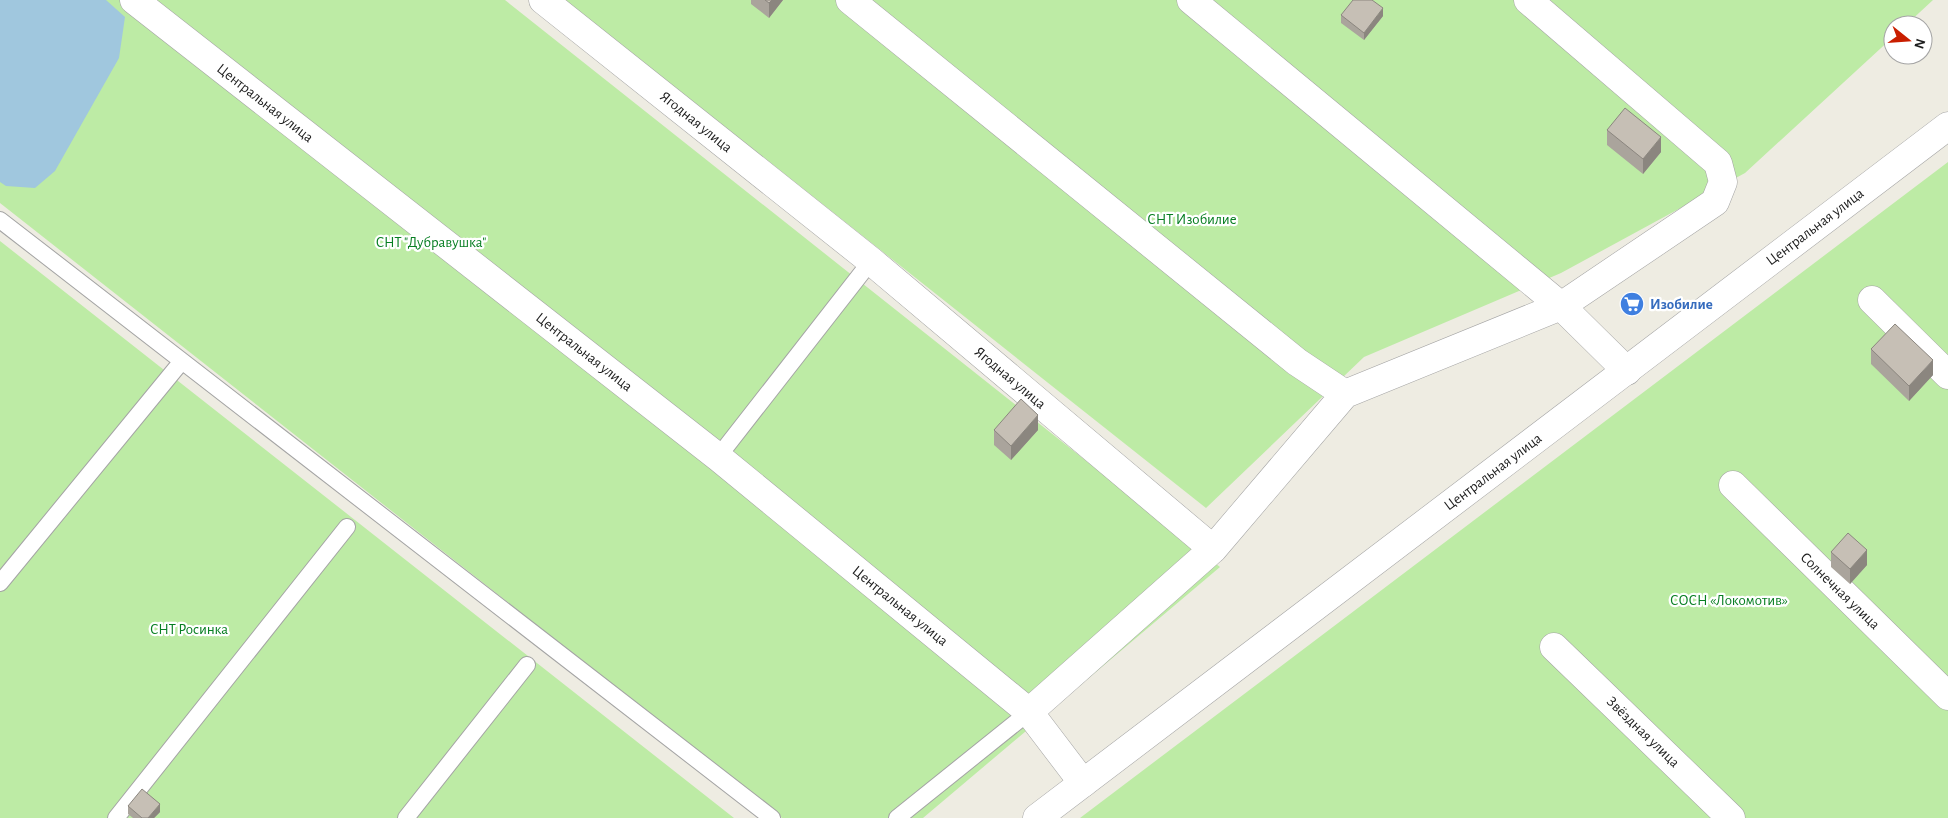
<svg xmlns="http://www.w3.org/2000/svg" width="1948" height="818" viewBox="0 0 1948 818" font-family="'Alegreya Sans',sans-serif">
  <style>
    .grass { fill: #bdeba5 }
    .water { fill: #a0c7de }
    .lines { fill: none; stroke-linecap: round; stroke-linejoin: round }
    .service-casing { stroke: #a4a4a4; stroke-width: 18 }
    .minor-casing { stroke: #a4a4a4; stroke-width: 29 }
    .tertiary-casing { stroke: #a4a4a4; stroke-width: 29 }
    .service { stroke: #fff; stroke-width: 16 }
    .minor { stroke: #fff; stroke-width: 28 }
    .tertiary { stroke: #fff; stroke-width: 28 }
    .wall { fill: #aaa49c }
    .shaded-wall { fill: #8b867f }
    .building { fill: #c6bfb5; stroke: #8b867f }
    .labels { text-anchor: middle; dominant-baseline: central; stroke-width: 4.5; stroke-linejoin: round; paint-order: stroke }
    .street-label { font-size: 15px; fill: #1d1d1d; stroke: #fff }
    .park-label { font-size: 15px; fill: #077e22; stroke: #fff }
    .shop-label { font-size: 15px; font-weight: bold; fill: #366cbe; stroke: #fff; text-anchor: start }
  </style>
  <rect width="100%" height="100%" fill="#eeece2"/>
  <path class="grass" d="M0,0H505L1220,567L923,818H782L0,203Z
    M565,0H1933L1906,25H1893V37L1745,173L1561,273L1364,357L1206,508Z
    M1948,162V818H1080Z
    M0,241L734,818H0Z"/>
  <path class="water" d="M0,0H106L125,17L119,58L55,171L35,188L6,186L0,182Z"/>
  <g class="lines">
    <g class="service-casing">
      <path id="service" d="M0,220L772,818
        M718,457L871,261
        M0,583L182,361
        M116,818L347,527
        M406,818L527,665
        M897,818L1029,712"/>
    </g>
    <g class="minor-casing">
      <path id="minor" d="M134,0L718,457L1029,712
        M543,0L871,261L1213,549L1029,712L1083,783
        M850,0L1297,362L1345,394L1561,306L1715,202L1723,182L1718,163L1528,0
        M1191,0L1561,306L1627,371
        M1872,300L1948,375
        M1733,485L1948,696
        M1213,549L1345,394
        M1554,647L1731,818"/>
    </g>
    <g class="tertiary-casing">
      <path id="tertiary" d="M1037,818L1948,126"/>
    </g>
    <use href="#service" class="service"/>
    <use href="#minor" class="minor"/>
    <use href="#tertiary" class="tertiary"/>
  </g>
  <path class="wall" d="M751,0H783L769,18L751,4Z
    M1341,15L1383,16L1364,40L1341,23Z
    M1607,130L1661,152L1643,174L1607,145Z
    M1871,349L1933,375L1909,401L1871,364Z
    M994,430H1038L1011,460L994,445Z
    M1831,552L1867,565L1850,584L1831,567Z
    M128,806L160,812L154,818H133L128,814Z"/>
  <path class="shaded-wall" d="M772,0H783L769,18V3Z
    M1383,8V16L1364,40V33Z
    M1661,137V152L1643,174V159Z
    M1933,360V375L1909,401V386Z
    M1038,415V430L1011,460V446Z
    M1867,550V565L1850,584V569Z
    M160,804V812L154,818H148Z"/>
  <path class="building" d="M765,0H772L769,3Z
    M1353,0H1372L1383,8L1364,33L1341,15Z
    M1625,108L1661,137L1643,159L1607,130Z
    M1895,324L1933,360L1909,386L1871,349Z
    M1021,399L1038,415L1011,446L994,430Z
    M1848,533L1867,550L1850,569L1831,552Z
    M142,789L160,804L148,818H142L128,806Z"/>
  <defs>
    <g id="supermarket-disc" transform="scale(1.25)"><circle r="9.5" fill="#3f7fe0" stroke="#fff"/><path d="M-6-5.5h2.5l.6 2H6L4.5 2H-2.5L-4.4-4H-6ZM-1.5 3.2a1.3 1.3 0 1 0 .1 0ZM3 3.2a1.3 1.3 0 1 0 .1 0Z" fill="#fff"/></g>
  </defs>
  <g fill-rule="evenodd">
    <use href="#supermarket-disc" x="1632" y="304"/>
  </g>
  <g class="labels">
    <g class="street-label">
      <text transform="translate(265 103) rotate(38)">Центральная улица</text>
      <text transform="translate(696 122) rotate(39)">Ягодная улица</text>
      <text transform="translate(1815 227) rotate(-37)">Центральная улица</text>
      <text transform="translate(584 352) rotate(38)">Центральная улица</text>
      <text transform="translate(1010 378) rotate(40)">Ягодная улица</text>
      <text transform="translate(1493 472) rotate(-37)">Центральная улица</text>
      <text transform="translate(1840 591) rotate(44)">Солнечная улица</text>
      <text transform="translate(900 606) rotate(39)">Центральная улица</text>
      <text transform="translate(1643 732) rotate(44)">Звёздная улица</text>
    </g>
    <g class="park-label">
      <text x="1192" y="219">СНТ Изобилие</text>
      <text x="431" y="242">СНТ "Дубравушка"</text>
      <text x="1729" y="600">СОСН «Локомотив»</text>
      <text x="189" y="629">СНТ Росинка</text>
    </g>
    <g class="shop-label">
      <text x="1650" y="304">Изобилие</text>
    </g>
  </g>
  <g transform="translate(1908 40) rotate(107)"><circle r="24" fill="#ffffff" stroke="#a5a5a5"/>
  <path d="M0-4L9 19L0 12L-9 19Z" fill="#c91e00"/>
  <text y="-8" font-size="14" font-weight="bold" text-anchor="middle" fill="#1d1d1d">N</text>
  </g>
</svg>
